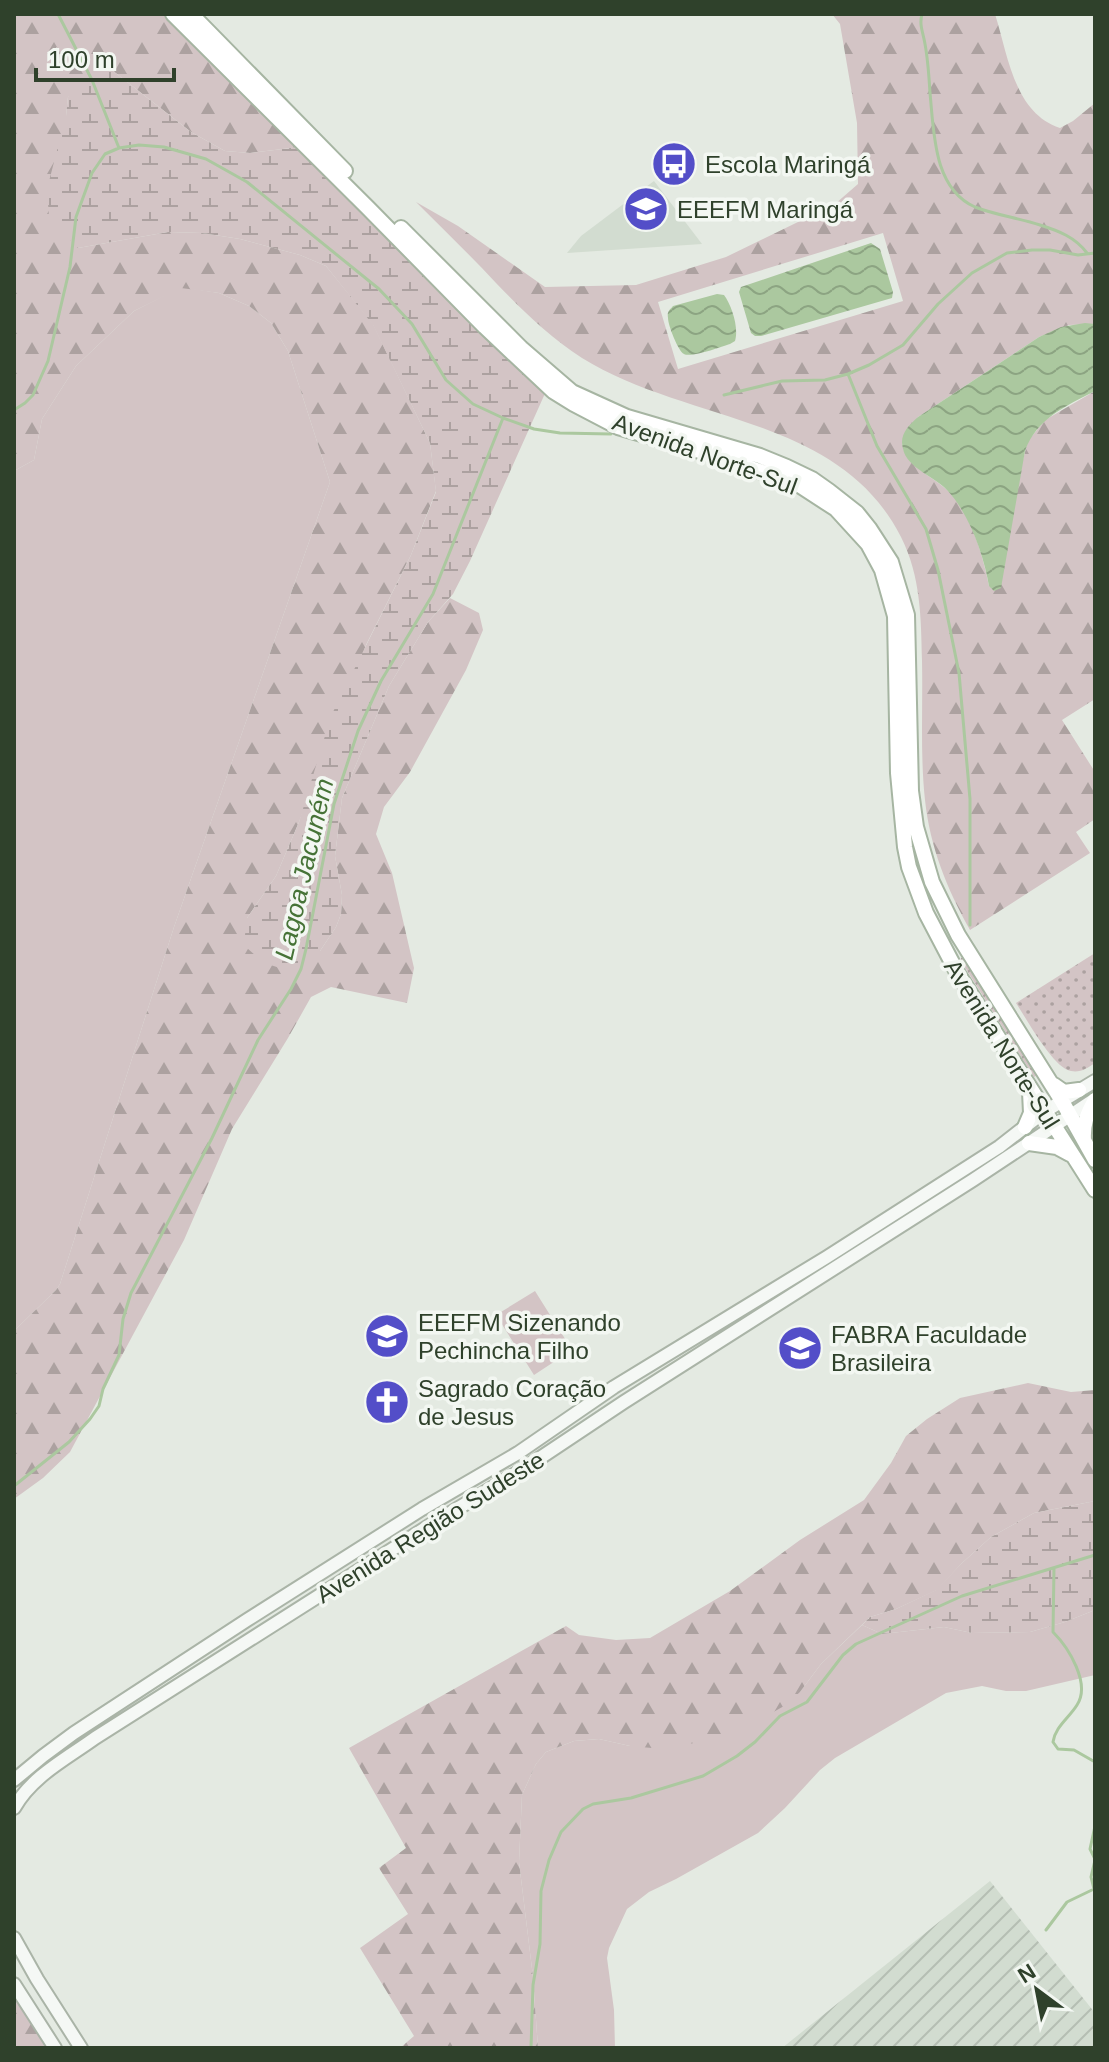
<svg xmlns="http://www.w3.org/2000/svg" width="1109" height="2062" viewBox="0 0 1109 2062" font-family="Helvetica,sans-serif">
  <style>
    .built { fill: #d2dcd0 }
    .industrial { fill: url(#industrial-furrows) }
    .grass { fill: #d3c4c5 }
    .forest { fill: url(#forest-firs); fill-rule: evenodd }
    .wetland { fill: url(#wetland-marsh) }
    .park { fill: url(#park-dots) }
    .garden { fill: url(#garden-furrows) }
    .water { fill: url(#water-waves) }
    .lines { fill: none; stroke-linecap: round; stroke-linejoin: round }
    .stream { stroke: #abc89f; stroke-width: 3 }
    .minor-casing { stroke: #aab4a7; stroke-width: 16 }
    .major-casing { stroke: #a6b5a2; stroke-width: 18 }
    .minor { stroke: #f5f8f5; stroke-width: 12 }
    .major { stroke: #fff; stroke-width: 14 }
    .labels { text-anchor: middle; dominant-baseline: central; stroke-width: 7; stroke-linejoin: round; paint-order: stroke }
    .poi-label { font-size: 24px; fill: #2f412b; stroke: #f3f7f2; text-anchor: start }
    .street-label { font-size: 24px; fill: #2f412b; stroke: #f3f7f2 }
    .water-label { font-size: 26px; font-style: italic; fill: #467337; stroke: #f3f7f2 }
  </style>
  <defs>
    <pattern id="industrial-furrows" width="10" height="10" patternUnits="userSpaceOnUse" patternTransform="scale(2)"><rect width="10" height="10" fill="#d2dcd0"/><path d="M-1 1l2-2M0 10L10 0M9 11l2-2" fill="none" stroke="#b5beb3"/></pattern>
    <pattern id="forest-firs" width="22" height="20" patternUnits="userSpaceOnUse" patternTransform="scale(2)"><rect width="22" height="20" fill="#d3c4c5"/><path d="M5 1l3.5 6h-7zM16 11l3.5 6h-7z" fill="#aca1a0"/></pattern>
    <pattern id="wetland-marsh" width="20" height="14" patternUnits="userSpaceOnUse" patternTransform="scale(2)"><rect width="20" height="14" fill="#d3c4c5"/><path d="M1 5h8M5 5V1M11 12h8M15 12V8" fill="none" stroke="#aca1a0"/></pattern>
    <pattern id="park-dots" width="8" height="8" patternUnits="userSpaceOnUse" patternTransform="scale(2)"><rect width="8" height="8" fill="#d3c4c5"/><path d="M2 2h.1M6 6h.1" fill="none" stroke="#aca1a0" stroke-width="1.8" stroke-linecap="round"/></pattern>
    <pattern id="garden-furrows" width="10" height="10" patternUnits="userSpaceOnUse" patternTransform="scale(2)"><rect width="10" height="10" fill="#d3c4c5"/><path d="M-1 1l2-2M0 10L10 0M9 11l2-2" fill="none" stroke="#aca1a0"/></pattern>
    <pattern id="water-waves" width="16" height="10" patternUnits="userSpaceOnUse" patternTransform="scale(2)"><rect width="16" height="10" fill="#abc89f"/><path d="M0 5q4-4 8 0t8 0" fill="none" stroke="#8ca482"/></pattern>
  </defs>
  <rect width="100%" height="100%" fill="#e4eae2"/>
  <path class="built" d="M654,181L702,244L567,253L581,236Z"/>
  <path class="industrial" d="M990,1881L1095,2013V2048H782Z"/>
  <path class="grass" d="M181,287L219,293L249,306L271,323L288,351L330,482L174,927L60,1284L56,1290L14,1331V471L34,460L42,419L76,366L134,311Z
    M535,1291L572,1350L534,1375L496,1315Z
    M1095,1610V1675L1026,1691H1006L982,1686L946,1693L835,1758L820,1770L785,1808L758,1833L676,1879L649,1892L627,1909L609,1948L607,1958L614,2010L615,2048H538L533,1977L519,1862L522,1795L536,1764L546,1752L574,1741L599,1739L630,1746L800,1692L821,1664L862,1625L882,1634L944,1627L972,1633L1030,1632L1065,1622Z"/>
  <path class="forest" d="M14,14H166L299,147L250,153L225,151L191,132L108,67L68,97L66,116L78,248L168,232L202,233L240,239L300,255L326,266L373,324L430,443L436,491L411,555L366,645L299,822L276,876L247,918L320,951L336,927L341,914L342,895L335,856L342,798L389,686L428,622L450,598L479,613L483,630L466,670L410,772L384,807L376,834L392,873L414,968L407,1003L331,987L311,997L288,1038L232,1129L184,1240L70,1452L43,1478L14,1499V1331L56,1290L60,1284L174,927L330,482L288,351L271,323L249,306L219,293L181,288L134,311L76,366L42,419L34,460L14,471Z
    M832,14H995C1008,55 1014,113 1060,128L1073,121L1095,103V324L1069,325L1039,337L918,417L902,444C906,469 939,478 954,497C973,522 983,556 989,586L1028,441L1045,420L1095,391V699L1062,720L1095,772V819L1076,832L1090,853L970,930C947,889 930,847 925,800C920,754 923,707 922,661C921,618 921,577 901,537C839,415 686,423 582,358C549,337 523,311 496,283C470,255 443,229 416,202L458,226L545,287L636,285L726,257L835,204L858,184L857,123L840,24ZM883,233L903,301L678,369L658,302Z
    M1028,1383L1071,1392L1095,1390V1501L1034,1513L991,1537L962,1563L937,1590L896,1609L870,1617L821,1664L800,1692L784,1706L752,1724L720,1738L663,1749L630,1746L599,1739L574,1741L546,1752L536,1764L522,1795L519,1862L533,1977L538,2048H400L414,2036L360,1948L408,1914L379,1868L406,1848L349,1748L566,1626L579,1635L616,1640L650,1638L730,1591L800,1540L864,1500L891,1463L906,1436L927,1419L960,1398Z
    M14,1996L49,2048H14Z"/>
  <path class="wetland" d="M108,67L191,132L225,151L250,153L299,147L547,389L470,561L453,594L428,622L389,686L342,798L335,856L342,895L341,914L336,927L320,951L306,963L280,968L264,963L247,948L245,935L247,918L276,876L299,822L331,716L411,555L436,492L430,443L373,325L326,266L300,255L240,239L202,233L168,232L78,248L49,217L47,189L66,116L68,97L82,74Z
    M1095,1501V1610L1065,1622L1030,1632L972,1633L944,1627L882,1634L862,1625L870,1617L896,1609L936,1590L962,1563L991,1537L1034,1513Z"/>
  <path class="park" d="M1095,953V1063C1088,1068 1080,1073 1071,1071C1054,1069 1026,1018 1016,1003Z"/>
  <path class="garden" d="M964,957L1039,1074L1034,1077L961,961V958Z"/>
  <path class="water" d="M871,243L880,249L893,292L892,298L761,336H755L751,333L739,292L741,287Z
    M717,294L724,295C732,306 739,328 735,341L730,344C720,347 692,358 684,354C678,351 668,325 668,318C667,311 669,311 673,306Z
    M1085,323L1095,324V391C1066,406 1037,418 1025,451L1001,588L994,591L989,586C984,556 969,513 947,490C935,477 907,468 903,449C899,435 908,426 918,417L1039,337L1061,327Z"/>
  <g class="lines">
    <path class="stream" d="M58,14L92,80L119,148
      M922,14C919,25 923,32 925,44C928,60 929,76 930,93C934,132 933,188 975,207C995,215 1019,218 1040,225C1059,231 1075,237 1087,253
      M848,374L877,446L926,529L938,570L959,673L970,799V925
      M724,395L782,381L825,380L848,374L869,365L903,345L938,304L972,273L1007,253L1032,250H1050L1078,255L1095,253
      M14,410L25,403L33,395L48,361L70,267L76,217L92,173L105,154L119,148L139,145L164,147L206,159L247,182L379,289L412,324L446,380L473,404L503,418L534,429L560,433L611,434
      M14,1486L69,1442L90,1419L99,1406L103,1389L119,1355L123,1319L131,1293L212,1138L258,1040L291,989L301,969L306,949L334,804L358,731L381,681L433,594L503,418
      M1054,1568L1053,1632C1069,1648 1091,1684 1077,1705C1069,1718 1055,1727 1053,1742L1058,1749L1074,1750L1095,1762
      M1095,1826L1090,1849L1095,1859
      M1046,1930L1067,1902L1094,1889L1091,1877L1095,1860
      M531,2048L533,1985L540,1944L541,1891L549,1860L561,1832L583,1809L593,1804L631,1798L703,1776L737,1756L755,1742L780,1716L807,1702L843,1655L856,1644L962,1596L1095,1555"/>
    <g class="minor-casing">
      <path id="minor" d="M14,1780L43,1756L74,1733L247,1620L422,1509L518,1453L614,1387L827,1257L999,1147L1044,1112L1095,1081
        M14,1808C32,1776 66,1759 95,1738L432,1524L525,1468L624,1402L973,1180L1095,1099
        M14,1938L37,1979L81,2048
        M14,1984L55,2048"/>
    </g>
    <g class="major-casing">
      <path id="major" d="M173,14L368,208L485,327L553,391L574,404L618,427L717,456L799,485L836,509L868,544L882,570L895,616L898,773L905,847L909,867L926,913L958,974L1095,1190
        M191,14L345,171
        M401,228L521,348L572,392L627,417L760,456L787,467L812,479L829,491L857,513L869,528L891,562L907,615L911,791L916,827L932,882L958,935L1062,1101L1095,1160
        M1054,1085L1064,1092L1079,1090
        M1025,1127L1031,1113L1030,1092
        M1084,1140C1083,1124 1087,1114 1095,1100
        M1029,1143L1057,1147L1070,1154"/>
    </g>
    <use href="#minor" class="minor"/>
    <use href="#major" class="major"/>
  </g>
  <defs>
    <g id="bus-disc" transform="scale(2.3)"><circle r="9.5" fill="#534ec8" stroke="#f3f7f2"/><path d="M-5-6H5V4H4V6H2V4H-2V6H-4V4H-5ZM-3.5-4V0h7V-4ZM-3.5 1.2v1.5H-2V1.2ZM2 1.2v1.5H3.5V1.2Z" fill="#fff"/></g>
    <g id="school-disc" transform="scale(2.3)"><circle r="9.5" fill="#534ec8" stroke="#f3f7f2"/><path d="M0-5L7-2L0 1L-7-2ZM-4 1L0 2.5L4 1V4Q0 6-4 4Z" fill="#fff"/></g>
    <g id="university-disc" transform="scale(2.3)"><circle r="9.5" fill="#534ec8" stroke="#f3f7f2"/><path d="M0-5L7-2L0 1L-7-2ZM-4 1L0 2.5L4 1V4Q0 6-4 4Z" fill="#fff"/></g>
    <g id="church-disc" transform="scale(2.3)"><circle r="9.5" fill="#534ec8" stroke="#f3f7f2"/><path d="M-1.2-6h2.4v3.5h3.3v2.4h-3.3V6h-2.4V-.1h-3.3v-2.4h3.3Z" fill="#fff"/></g>
  </defs>
  <g fill-rule="evenodd">
    <use href="#bus-disc" x="674" y="164"/>
    <use href="#school-disc" x="646" y="209"/>
    <use href="#school-disc" x="387" y="1336"/>
    <use href="#university-disc" x="800" y="1348"/>
    <use href="#church-disc" x="387" y="1402"/>
  </g>
  <g class="labels">
    <g class="poi-label">
      <text x="705" y="164">Escola Maringá</text>
      <text x="677" y="209">EEEFM Maringá</text>
      <text x="418" y="1322">EEEFM Sizenando<tspan x="418" dy="28">Pechincha Filho</tspan></text>
      <text x="831" y="1334">FABRA Faculdade<tspan x="831" dy="28">Brasileira</tspan></text>
      <text x="418" y="1388">Sagrado Coração<tspan x="418" dy="28">de Jesus</tspan></text>
    </g>
    <g class="street-label">
      <text transform="translate(705 454) rotate(20)">Avenida Norte-Sul</text>
      <text transform="translate(1002 1044) rotate(58)">Avenida Norte-Sul</text>
      <text transform="translate(430 1527) rotate(-32)">Avenida Região Sudeste</text>
    </g>
    <g class="water-label">
      <text transform="translate(304 869) rotate(-77)">Lagoa Jacuném</text>
    </g>
  </g>
  <rect width="1109" height="2062" fill="none" stroke="#2f412b" stroke-width="32"/>
  <g transform="translate(1037 1990) rotate(328)" stroke="#f3f7f2" stroke-width="6" paint-order="stroke">
  <path d="M0-6L14 30L0 20L-14 30Z" fill="#2f412b"/>
  <text y="-12" font-size="22" font-weight="bold" text-anchor="middle" fill="#2f412b">N</text>
  </g>
  <path d="M36 68v12h138v-12" fill="none" stroke="#2f412b" stroke-width="4"/>
  <text x="48" y="68" font-size="24" fill="#2f412b" stroke="#f3f7f2" stroke-width="6" paint-order="stroke">100 m</text>
</svg>
